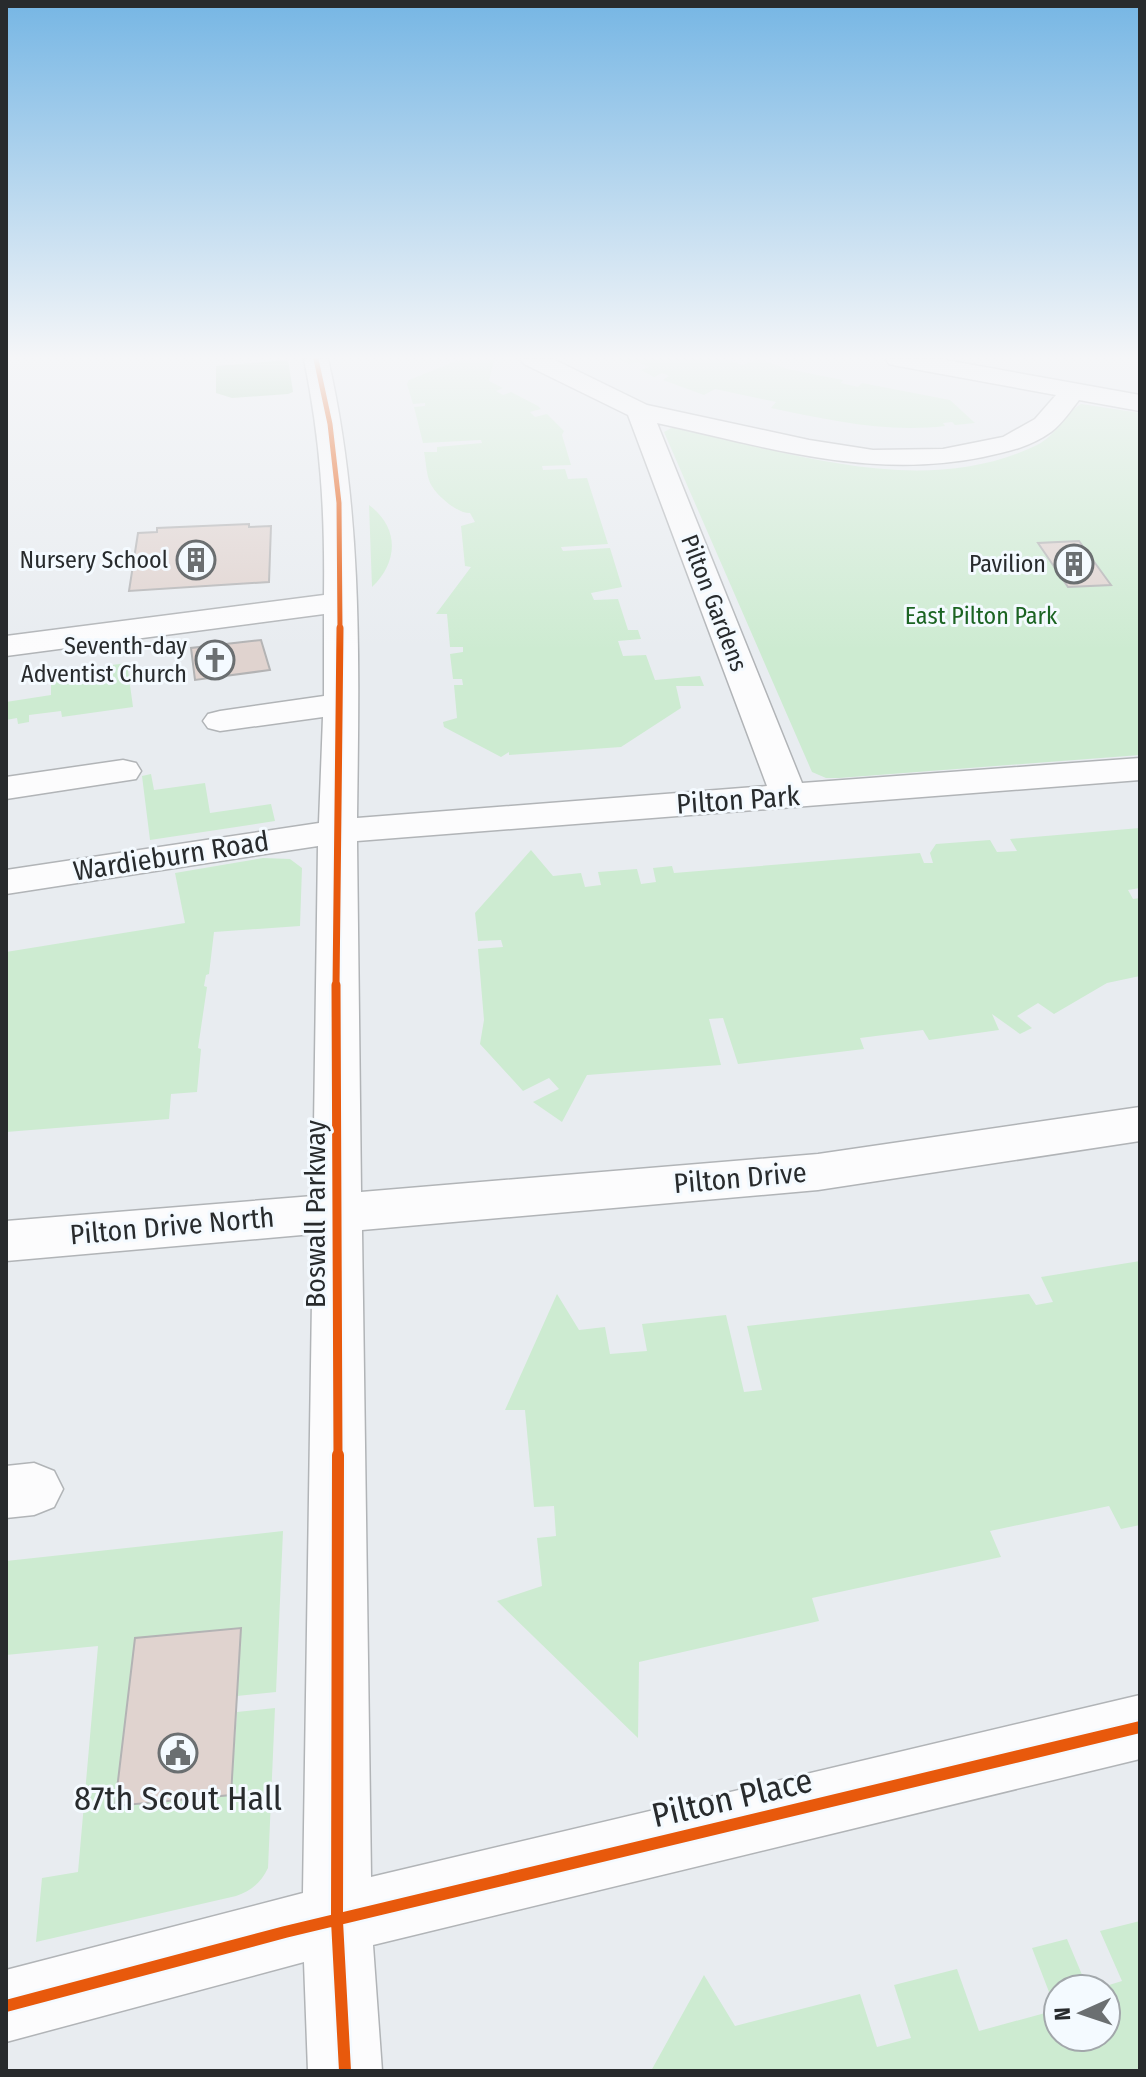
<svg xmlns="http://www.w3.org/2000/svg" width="1146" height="2077" viewBox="0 0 1146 2077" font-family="'Fira Sans Condensed',sans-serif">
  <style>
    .green { fill: #cdebd1 }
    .forest { fill: #acd4b0 }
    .building { fill: #e0d3cf; stroke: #b3b3b4; stroke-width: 2 }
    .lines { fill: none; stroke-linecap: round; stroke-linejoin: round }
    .minor-casing { stroke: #b1b4b7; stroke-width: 3 }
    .minor { fill: #fcfcfd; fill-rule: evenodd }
    .cycleway-far3-casing { stroke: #f4faff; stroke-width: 8 }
    .cycleway-far2-casing { stroke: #f4faff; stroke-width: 11 }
    .cycleway-far1-casing { stroke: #f4faff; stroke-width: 14 }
    .cycleway-casing { stroke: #f4faff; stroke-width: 17 }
    .cycleway-far3 { stroke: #e8590c; stroke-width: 5 }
    .cycleway-far2 { stroke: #e8590c; stroke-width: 7 }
    .cycleway-far1 { stroke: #e8590c; stroke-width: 9 }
    .cycleway { stroke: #e8590c; stroke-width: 12 }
    .labels { text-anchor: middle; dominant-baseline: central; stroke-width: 6; stroke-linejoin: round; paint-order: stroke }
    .far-poi-label { font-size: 24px; fill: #282b2d; stroke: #f4faff; text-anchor: end }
    .far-street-label { font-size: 24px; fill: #282b2d; stroke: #f4faff }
    .far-park-label { font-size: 24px; fill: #1c6423; stroke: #f4faff }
    .street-label { font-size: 28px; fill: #282b2d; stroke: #f4faff }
    .near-poi-label { font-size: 34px; fill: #282b2d; stroke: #f4faff }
    .near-street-label { font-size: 34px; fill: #282b2d; stroke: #f4faff }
  </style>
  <rect width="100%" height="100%" fill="#e8ecf0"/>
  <path class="green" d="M619,359H725L742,365L760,359L787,369L843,380L841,383L858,387L862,383L950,400L975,423L955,425L952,422L943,423L945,426C885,433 829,420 771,408L776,402L715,389L704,395L663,380L669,376L662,373L654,377L641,370L649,367L638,362L629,364Z
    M494,360L489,381L503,388L496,391L503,395L511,392L538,406L541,409L530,412L535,417L547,414L564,431L562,435L571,465L542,466L543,470L565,469L568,479L587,478L608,544L561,547L563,551L610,548L622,587L591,593L594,600L618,599L628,630H638L641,639L618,641L623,656L646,655L655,680L700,676L704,686H676L681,708L621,747L509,755V752L501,757L444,727L443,722L457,718L454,685H463L462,679H453L450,654L463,652V647H450L447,614H436L471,567L465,566L461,526L475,522L470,513C457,514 432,492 429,480C426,471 426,461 424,452H437V447L482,443L481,440L423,443L414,407L425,406V403L413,404L407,384L409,380L456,361Z
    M1081,404L1140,413V755L839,778H826L812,772L664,432L673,427L681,428C793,454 926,499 1037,445C1056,436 1064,414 1081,404Z
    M369,505C400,528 398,562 372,587Z
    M127,663L133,707L62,717L61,711L29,715V722L18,724L17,718L6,720V702L51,695V673Z
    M151,774L154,790L205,783L210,813L271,804L275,821L150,840L142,776Z
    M1140,828V888L1128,890L1133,899L1140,898V976L1107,983L1054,1014L1038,1003L1017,1016L1032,1028L1020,1034L992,1014L999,1030L929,1040L923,1030L860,1038L864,1049L738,1064L723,1018L709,1019L721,1065L587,1075L562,1122L533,1102L559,1089L549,1078L523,1091L480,1044L484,1020L478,949L503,947L501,940L478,941L475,913L531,850L553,876L581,873L585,887L601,885L598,872L637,869L641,884L656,882L653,868L672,866L674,873L920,853L924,863H933L930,853L936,844L990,840L997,852L1017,851L1010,839Z
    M263,858L290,859L302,868L300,926L214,932L209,974L206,975L204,986L207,987L198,1048L201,1049L197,1092L171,1094L169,1119L6,1132V952L185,923L175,873Z
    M1140,1261V1525L1121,1529L1109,1506L990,1531L1001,1557L812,1598L819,1621L639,1662L638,1738L497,1601L542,1586L537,1538L556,1536L554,1506L534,1507L525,1410H505L557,1294L579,1330L605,1327L610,1354L647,1351L642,1324L726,1315L744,1392L762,1390L747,1326L1029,1294L1036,1305L1053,1302L1041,1277Z
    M283,1531L276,1692L237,1696L241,1628L231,1795L237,1712L275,1708L268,1868C261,1883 251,1891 236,1896L36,1942L42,1878L78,1872L98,1646L6,1655V1561Z
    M1140,1921V2071H651L704,1975L735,2026L860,1994L877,2047L911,2038L894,1985L957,1969L979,2031L1056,2010L1032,1948L1067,1939L1088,1989H1058V2037H1106V1989H1096L1122,1981L1100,1931Z"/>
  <path class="forest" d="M288,360L293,392L288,394L232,398L216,393V366Z"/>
  <path class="building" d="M249,524V527L271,526L269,582L129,591L138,533L157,532V528Z
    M1079,541L1111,585L1068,587L1038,543Z
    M261,640L270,670L195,680L191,648Z
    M241,1628L231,1795L115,1806L135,1638Z"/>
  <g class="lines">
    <g class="minor-casing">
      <path id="minor" d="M304,359H328C363,511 359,663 357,818L767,786L628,415L524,364L521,359H553L647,405L809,440L873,450L943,449L1003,437L1035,419L1056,395L898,366L889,364L886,359H940L1140,395V411L1079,400C1071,410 1062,424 1051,432C1030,447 1007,452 983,457C870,480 766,447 657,423L802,783L1140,758V780L357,841L361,1192L818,1154L1140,1107V1141L818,1190L362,1230L371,1877L1140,1695V1759L373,1945L382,2071H308L304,1962L6,2042V1970L303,1893L313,1234L6,1261V1221L313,1196L318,846L6,894V870L319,823L323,717L220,731L208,728L203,721L208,714L220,711L324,696V614L6,656V636L324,595C325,510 321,443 304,359Z
        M123,760L136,763L141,771L136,779L6,799V777Z
        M34,1463L54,1471L63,1489L54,1507L34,1515L6,1518V1466Z"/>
    </g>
    <use href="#minor" class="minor"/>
    <g class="cycleway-far3-casing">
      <path id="cycleway-far3" d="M316,359L330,424L339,503L340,630"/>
    </g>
    <g class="cycleway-far2-casing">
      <path id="cycleway-far2" d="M336,987L340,628"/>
    </g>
    <g class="cycleway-far1-casing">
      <path id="cycleway-far1" d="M336,985L338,1457"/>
    </g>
    <g class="cycleway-casing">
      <path id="cycleway" d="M338,1455L337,1921L345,2071
        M6,2006L285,1932L1140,1727"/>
    </g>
    <use href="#cycleway-far3" class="cycleway-far3"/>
    <use href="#cycleway-far2" class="cycleway-far2"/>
    <use href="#cycleway-far1" class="cycleway-far1"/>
    <use href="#cycleway" class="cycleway"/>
  </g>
  <linearGradient id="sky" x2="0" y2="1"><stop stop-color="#76b6e4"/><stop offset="0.55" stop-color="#f5f6f8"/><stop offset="1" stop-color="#f5f6f8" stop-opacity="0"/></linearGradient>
  <rect width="1146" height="650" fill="url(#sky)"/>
  <defs>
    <g id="building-ring" transform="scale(2)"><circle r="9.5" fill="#f4faff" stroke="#6b6f71" stroke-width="1.5"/><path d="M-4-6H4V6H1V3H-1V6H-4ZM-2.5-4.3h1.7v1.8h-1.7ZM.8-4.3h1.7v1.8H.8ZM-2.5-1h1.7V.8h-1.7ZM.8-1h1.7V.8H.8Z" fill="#6b6f71"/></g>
    <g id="church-ring" transform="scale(2)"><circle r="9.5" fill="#f4faff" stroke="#6b6f71" stroke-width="1.5"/><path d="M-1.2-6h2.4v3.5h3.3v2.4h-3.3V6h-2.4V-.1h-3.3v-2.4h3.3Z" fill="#6b6f71"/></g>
    <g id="civic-ring" transform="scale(2)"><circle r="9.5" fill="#f4faff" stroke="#6b6f71" stroke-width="1.5"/><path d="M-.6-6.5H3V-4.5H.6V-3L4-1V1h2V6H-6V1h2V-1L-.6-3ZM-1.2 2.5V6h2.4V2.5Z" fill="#6b6f71"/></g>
  </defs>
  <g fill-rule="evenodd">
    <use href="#building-ring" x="196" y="560"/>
    <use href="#building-ring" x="1074" y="564"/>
    <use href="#church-ring" x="215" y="660"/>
    <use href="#civic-ring" x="178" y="1753"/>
  </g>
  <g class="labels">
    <g class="far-poi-label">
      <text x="168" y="560">Nursery School</text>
      <text x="1046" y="564">Pavilion</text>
      <text x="187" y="646">Seventh-day<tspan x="187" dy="28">Adventist Church</tspan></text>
    </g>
    <g class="far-street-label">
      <text transform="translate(714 603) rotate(69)">Pilton Gardens</text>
    </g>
    <g class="far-park-label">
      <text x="981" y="616">East Pilton Park</text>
    </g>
    <g class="street-label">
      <text transform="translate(738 800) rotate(-4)">Pilton Park</text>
      <text transform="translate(171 856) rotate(-9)">Wardieburn Road</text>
      <text transform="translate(740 1178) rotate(-5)">Pilton Drive</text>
      <text transform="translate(315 1214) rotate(-90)">Boswall Parkway</text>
      <text transform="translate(172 1226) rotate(-5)">Pilton Drive North</text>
    </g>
    <g class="near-poi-label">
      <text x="178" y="1798">87th Scout Hall</text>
    </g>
    <g class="near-street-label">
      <text transform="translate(732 1798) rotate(-13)">Pilton Place</text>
    </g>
  </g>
  <rect width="1146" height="2077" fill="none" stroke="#282b2d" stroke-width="16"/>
  <g transform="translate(1082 2013) rotate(267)"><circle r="38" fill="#f4faff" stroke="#a2a7ab" stroke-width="2"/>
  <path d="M0-6L14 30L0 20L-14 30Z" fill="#6b6f71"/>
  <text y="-12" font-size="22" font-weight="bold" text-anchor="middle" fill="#282b2d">N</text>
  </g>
</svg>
